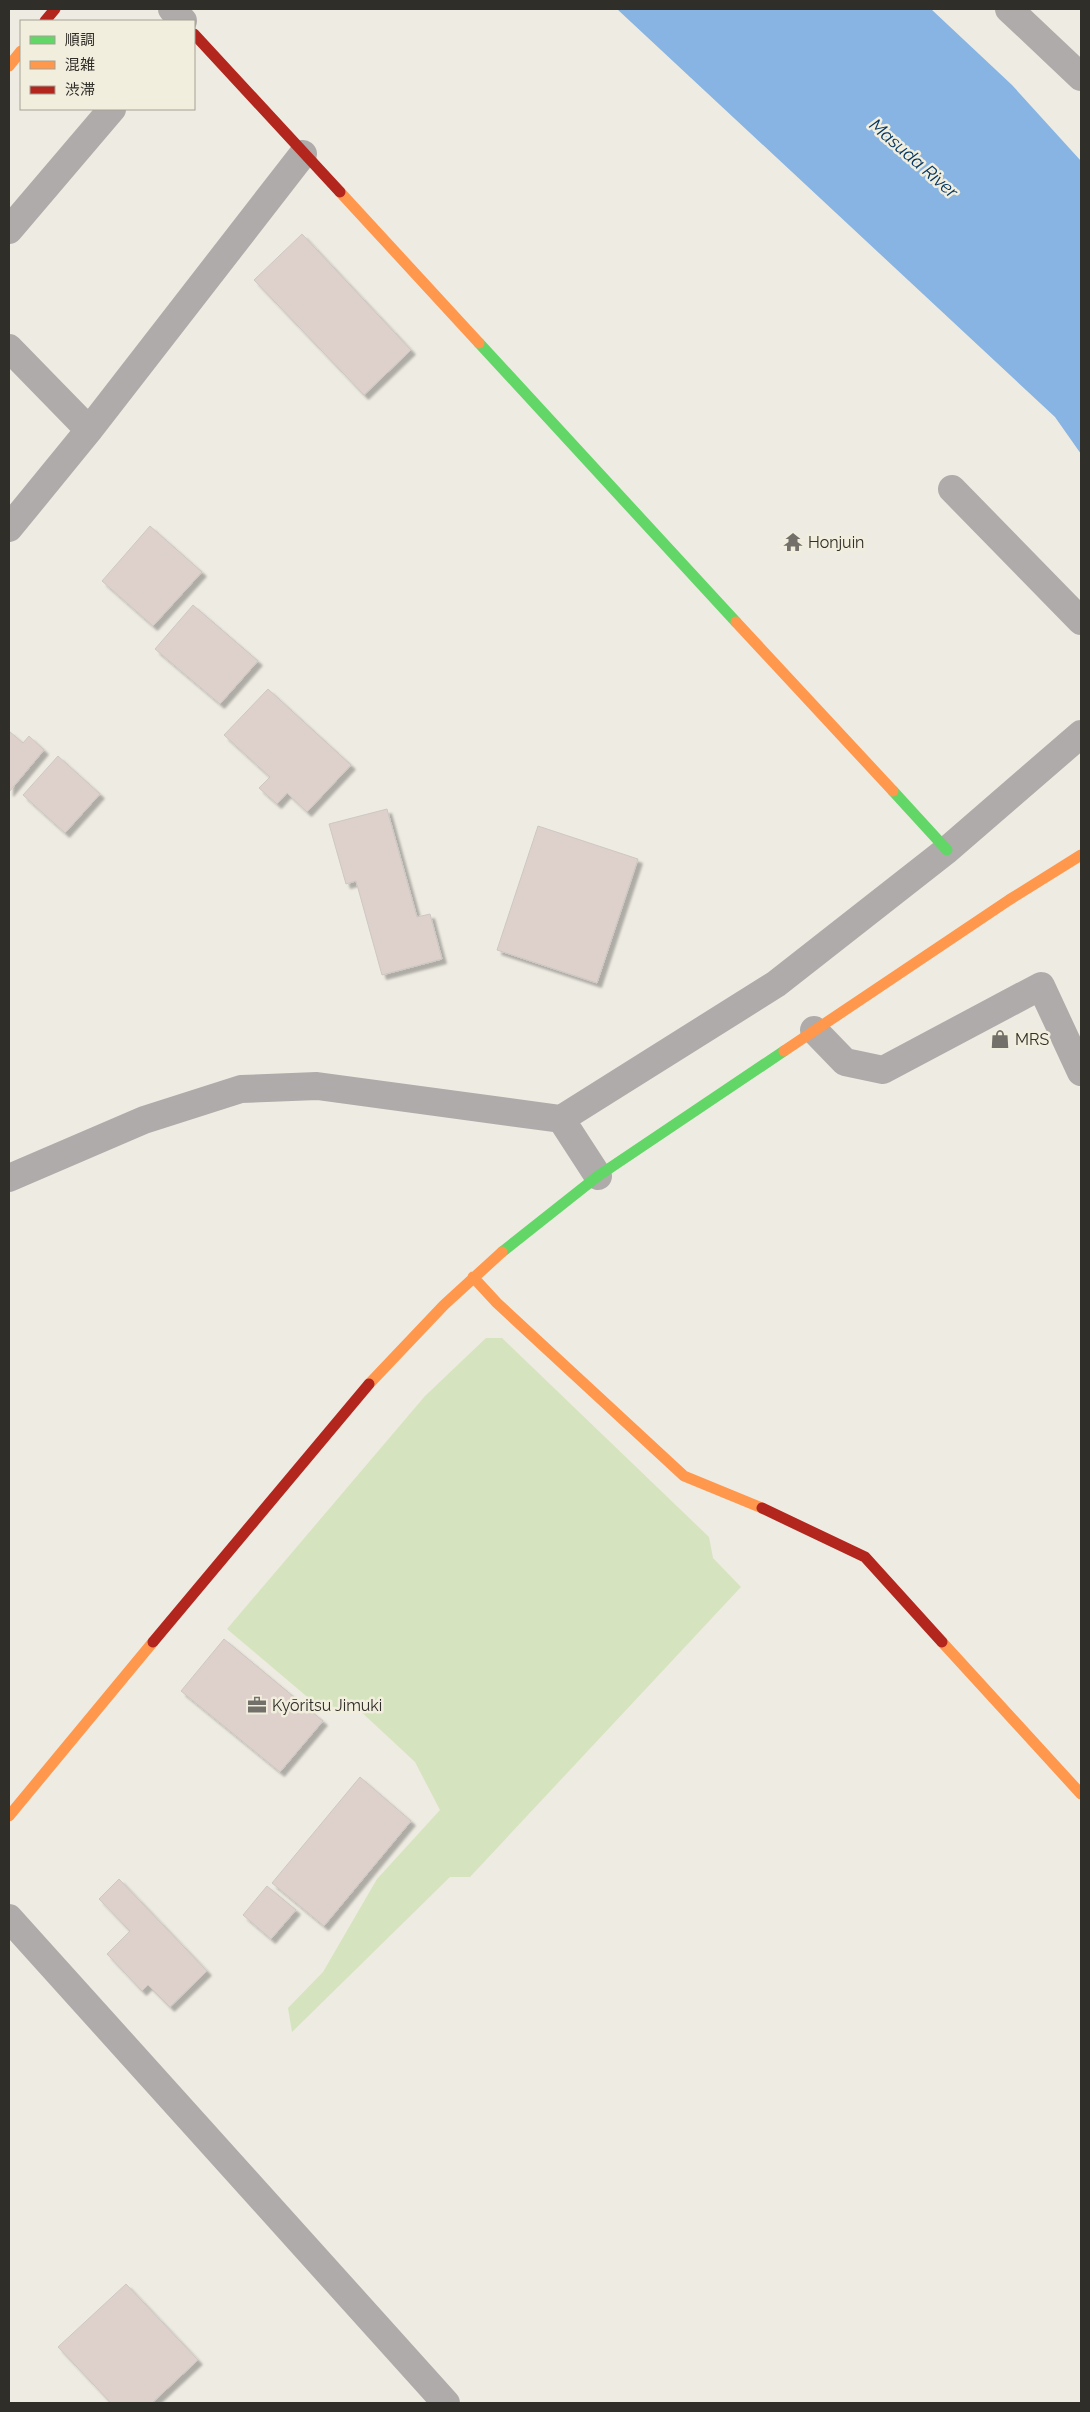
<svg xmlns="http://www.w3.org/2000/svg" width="1090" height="2412" viewBox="0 0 1090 2412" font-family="Raleway,'Noto Sans JP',sans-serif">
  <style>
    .green { fill: #d5e4be }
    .water { fill: #87b4e3 }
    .building { fill: #ded1cb; stroke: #ccc7c3; filter: url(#shadow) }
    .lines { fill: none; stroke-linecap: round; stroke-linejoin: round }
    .street { stroke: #aeabaa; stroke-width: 28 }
    .fast { stroke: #63d668; stroke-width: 11 }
    .slow { stroke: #ff974d; stroke-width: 11 }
    .jam { stroke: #b3261e; stroke-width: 11 }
    .labels { text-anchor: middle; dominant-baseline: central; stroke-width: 5; stroke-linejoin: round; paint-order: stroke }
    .poi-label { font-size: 16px; fill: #302e28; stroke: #f2eede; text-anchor: start }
    .water-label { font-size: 18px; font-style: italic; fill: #053763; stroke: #f2eede }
  </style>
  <defs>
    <filter id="shadow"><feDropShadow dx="4.5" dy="4.5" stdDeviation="1" flood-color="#0004"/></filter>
  </defs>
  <rect width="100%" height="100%" fill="#eeebe2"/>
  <path class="green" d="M486,1338H502L709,1537L713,1558L741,1587L470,1877H450L292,2032L288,2008L323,1972L377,1879L440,1810L415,1762L357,1708L318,1706L227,1629L425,1396Z"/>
  <path class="water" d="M617,9H931L1012,85L1081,161V454L1055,417Z"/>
  <path class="building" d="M302,234L411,350L364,395L254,280Z
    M150,526L202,572L153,626L102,581Z
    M193,605L258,661L220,704L155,649Z
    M268,689L351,765L307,812L287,793L277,804L259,788L270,777L224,735Z
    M9,731L23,743L29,736L44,750L9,792Z
    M58,756L100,794L65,833L23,795Z
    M387,809L417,917L430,914L442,959L382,975L356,881L346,884L329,824Z
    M538,826L638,859L597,983L497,950Z
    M224,1639L323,1721L280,1772L181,1691Z
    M360,1777L411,1821L324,1926L272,1883Z
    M119,1879L207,1971L170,2007L148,1985L142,1991L107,1954L130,1931L99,1899Z
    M267,1886L296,1910L271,1939L243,1915Z
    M126,2284L198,2360L152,2403H111L58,2347Z"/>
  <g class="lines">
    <path class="street" d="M172,9L183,21
      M1009,9L1081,77
      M9,230L112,109
      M9,348L89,430
      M952,489L1081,621
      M9,528L89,430L303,154
      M814,1030L845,1062L883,1070L1041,986L1081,1072
      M561,1119L776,984L947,850L1081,734
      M9,1178L144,1120L241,1089L317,1086L561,1119L598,1176
      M9,1918L446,2403"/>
    <path class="fast" d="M479,343L736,622
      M893,791L947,850
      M502,1252L598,1176L784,1051"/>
    <path class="slow" d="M9,66L21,51
      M340,192L479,343
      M736,622L893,791
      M784,1051L1009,900L1081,855
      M473,1277L497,1303L684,1476L762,1508
      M369,1384L444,1305L502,1252
      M942,1642L1081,1794
      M9,1816L153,1642"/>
    <path class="jam" d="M45,21L55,9
      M194,34L340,192
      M762,1508L865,1557L942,1642
      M153,1642L369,1384"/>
  </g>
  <defs>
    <g id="temple-bare" transform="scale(1.5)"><path d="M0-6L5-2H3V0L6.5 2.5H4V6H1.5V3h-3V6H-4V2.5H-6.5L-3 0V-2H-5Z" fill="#727069" stroke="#f2eede" stroke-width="2.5" paint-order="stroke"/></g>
    <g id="shop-bare" transform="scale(1.5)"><path d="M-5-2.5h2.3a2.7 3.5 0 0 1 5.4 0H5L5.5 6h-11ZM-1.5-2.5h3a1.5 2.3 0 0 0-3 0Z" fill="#727069" stroke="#f2eede" stroke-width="2.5" paint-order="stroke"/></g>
    <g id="office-bare" transform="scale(1.5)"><path d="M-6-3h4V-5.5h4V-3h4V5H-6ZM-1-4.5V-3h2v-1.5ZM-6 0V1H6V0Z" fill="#727069" stroke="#f2eede" stroke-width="2.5" paint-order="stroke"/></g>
  </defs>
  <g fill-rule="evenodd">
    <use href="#temple-bare" x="793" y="542"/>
    <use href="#shop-bare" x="1000" y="1039"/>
    <use href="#office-bare" x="257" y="1705"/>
  </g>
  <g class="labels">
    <g class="poi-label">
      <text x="808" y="542">Honjuin</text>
      <text x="1015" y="1039">MRS</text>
      <text x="272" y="1705">Kyōritsu Jimuki</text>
    </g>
    <g class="water-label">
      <text transform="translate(914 158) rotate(41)">Masuda River</text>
    </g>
  </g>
  <rect width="1090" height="2412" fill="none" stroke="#302e28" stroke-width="20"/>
  <rect x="20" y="20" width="175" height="90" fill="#f2eede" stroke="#a4a195"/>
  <rect x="30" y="36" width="25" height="8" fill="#63d668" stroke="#a4a195"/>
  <text x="65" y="45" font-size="15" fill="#302e28">順調</text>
  <rect x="30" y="61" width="25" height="8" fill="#ff974d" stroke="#a4a195"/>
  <text x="65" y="70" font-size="15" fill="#302e28">混雑</text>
  <rect x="30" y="86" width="25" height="8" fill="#b3261e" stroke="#a4a195"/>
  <text x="65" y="95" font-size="15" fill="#302e28">渋滞</text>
</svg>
